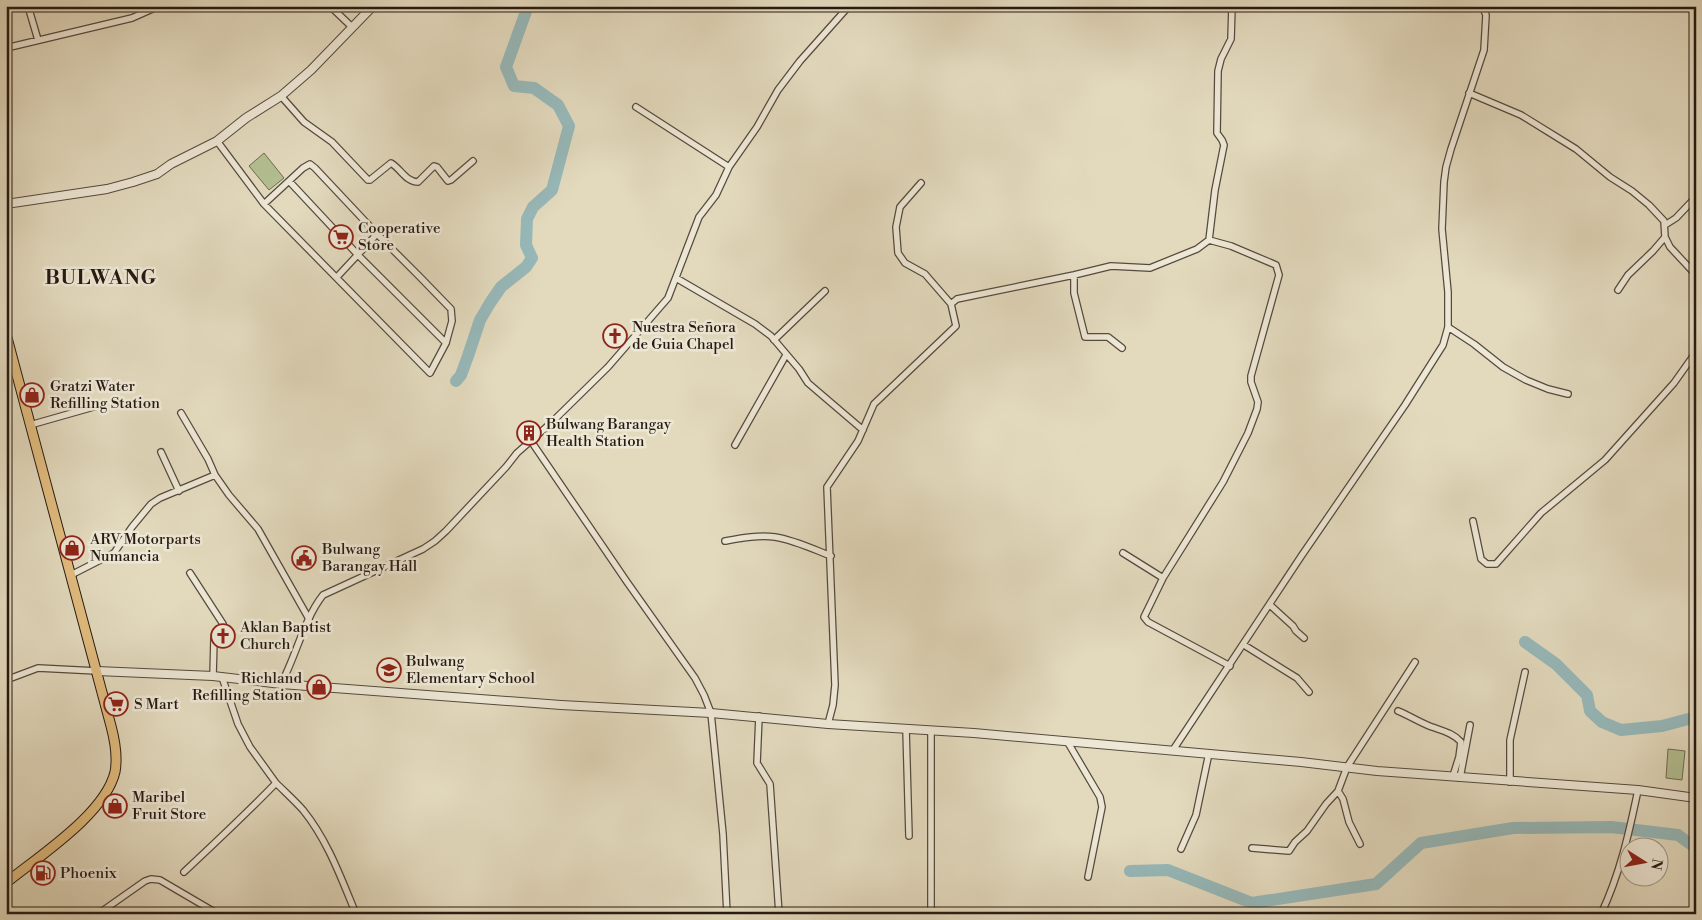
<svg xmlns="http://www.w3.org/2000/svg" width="1702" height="920" viewBox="0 0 1702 920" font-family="'Libre Bodoni',serif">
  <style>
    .green { fill: #b3c092; stroke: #6c6d52 }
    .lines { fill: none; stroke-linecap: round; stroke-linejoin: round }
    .river { stroke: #97b9ba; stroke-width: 12 }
    .minor-casing { stroke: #554a3e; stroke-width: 8 }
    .tertiary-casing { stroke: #554a3e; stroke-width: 10 }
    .primary-casing { stroke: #261a13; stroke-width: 11 }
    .minor { stroke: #ede7d5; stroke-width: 5.5 }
    .tertiary { stroke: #ede7d5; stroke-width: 8 }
    .primary { stroke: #e2bd7f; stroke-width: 9 }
    .labels { text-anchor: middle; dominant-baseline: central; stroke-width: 5; stroke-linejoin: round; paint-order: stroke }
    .poi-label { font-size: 15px; fill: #261a13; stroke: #ede7d5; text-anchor: start }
    .district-label { font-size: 20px; font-weight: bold; letter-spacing: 1px; fill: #261a13; stroke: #ede7d5 }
  </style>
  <rect width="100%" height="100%" fill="#e3dabe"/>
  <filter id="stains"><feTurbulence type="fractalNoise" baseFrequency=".004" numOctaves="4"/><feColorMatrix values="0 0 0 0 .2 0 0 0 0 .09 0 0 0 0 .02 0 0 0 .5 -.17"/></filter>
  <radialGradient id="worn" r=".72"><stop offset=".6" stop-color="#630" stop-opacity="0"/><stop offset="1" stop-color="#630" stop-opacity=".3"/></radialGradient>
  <path class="green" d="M264,153L284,178L269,190L249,166Z
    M1668,749L1685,751L1682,780L1666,778Z"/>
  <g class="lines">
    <path class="river" d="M456,381L461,375L468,356L480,320L490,303L501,287L526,267L532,258L526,245L527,219L533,207L552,190L569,126L558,105L534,88L514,86L506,67L528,6
      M1525,642L1556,664L1587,695L1590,711L1602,722L1621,730L1662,726L1696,717
      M1130,871L1168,870L1252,903L1376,884L1421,843L1513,828L1611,827L1678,835L1696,848"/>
    <g class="minor-casing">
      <path id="minor" d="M28,6L38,40
        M330,6L352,27
        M6,48L132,18L159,6
        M1469,93L1521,115L1576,149L1610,177L1632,191L1649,205L1664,221L1665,237L1670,247L1696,275
        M281,96L304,122L332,142L368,180H370L391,163C401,169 406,182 418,182L434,166L437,167L448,181L451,180L473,161
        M636,107L729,167
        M217,141L264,204L430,373L446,343L452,321L451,309L419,276L377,234L315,168L310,164L303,168L264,204
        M289,181L358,255L446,343
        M921,183L900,207L896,227L898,253L905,263L925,274L951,304
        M1665,225L1676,218L1696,197
        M1209,240L1231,246L1276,265L1279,275L1251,376V382L1258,402L1257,409L1248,433L1223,482L1163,578L1144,617L1148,622L1230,666
        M1074,275V293L1085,337H1108L1122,348
        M337,277L377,234
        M676,278L755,324L771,336L799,369L808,383L863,430
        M1618,290L1628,275L1653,251L1665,237
        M1448,327L1474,344L1503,367L1526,380L1548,389L1568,394
        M774,340L825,291
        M6,373L15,370
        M181,413L208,459L215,475L229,495L258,529L309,619
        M30,425L104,404
        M531,441L627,582L695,678L704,695L711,713L723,834L727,914
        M735,445L786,355
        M161,452L179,491
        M1473,521L1481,559L1487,564H1496L1541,513L1605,460L1674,383L1696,352
        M725,541C742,538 758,535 775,537C794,540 813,549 831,556
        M1123,553L1163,578
        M190,573L223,624L224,627L215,635L214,639L213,676
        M71,575L114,553L132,527L151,504L160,498L215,475
        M1270,605L1293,626L1296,631L1304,638
        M1244,645L1297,678L1309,692
        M6,680L38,668L97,671
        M281,684C296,656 304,619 323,595L423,549L435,541L446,531L506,467L517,453L551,423L608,367L668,298L699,217L716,195L729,167L757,127L778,90L800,61L849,6
        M1398,711C1410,716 1421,723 1432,727C1443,731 1453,733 1461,742L1459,757L1453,776
        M759,716L757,763L770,784L779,914
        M828,724L833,705L835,685L827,487L858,441L874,404L956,326L951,304L957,299L1074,275L1111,266L1150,268L1197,249L1209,240L1215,190L1224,145L1222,140L1217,133L1218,71L1221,59L1231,39L1232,6
        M906,729L909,836
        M931,730V914
        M1067,741L1100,797L1102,807L1088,877
        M1173,750L1302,555L1405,405L1443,345L1448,327V292L1442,229L1444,182L1446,167L1451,149L1484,50L1486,15L1482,6
        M1460,778L1470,725
        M1510,782V740L1525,672
        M276,783C285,792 295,801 303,810C328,841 341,878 356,914
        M1360,844L1349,822L1343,799L1338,791L1347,767L1415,662
        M1252,848L1289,851L1295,842L1307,831L1326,804L1338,791
        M1181,849L1196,815L1209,753
        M184,872C215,843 246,814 276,783L250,747L238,724L222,677
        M98,914L145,881L151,879L160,880L218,914
        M1601,914C1620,874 1629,833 1638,790"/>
    </g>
    <g class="tertiary-casing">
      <path id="tertiary" d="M6,204L107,189L133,182L157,174L171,164L217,141L246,118L281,96L311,70L373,6
        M97,671L213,676L281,684L561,705L711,713L828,724L974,733L1301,762L1377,771L1638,790L1696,798"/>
    </g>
    <g class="primary-casing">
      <path id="primary" d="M6,334L111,726C115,741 118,756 115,772C105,814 39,856 6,883"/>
    </g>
    <use href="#minor" class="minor"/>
    <use href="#tertiary" class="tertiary"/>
    <use href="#primary" class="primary"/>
  </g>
  <defs>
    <g id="supermarket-ring" transform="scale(1.25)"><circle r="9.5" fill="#ede7d5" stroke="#8f2418" stroke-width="1.5"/><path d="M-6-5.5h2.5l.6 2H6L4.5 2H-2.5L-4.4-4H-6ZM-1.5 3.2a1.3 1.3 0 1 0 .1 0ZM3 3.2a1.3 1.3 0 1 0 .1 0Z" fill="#8f2418"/></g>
    <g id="church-ring" transform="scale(1.25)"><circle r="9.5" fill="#ede7d5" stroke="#8f2418" stroke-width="1.5"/><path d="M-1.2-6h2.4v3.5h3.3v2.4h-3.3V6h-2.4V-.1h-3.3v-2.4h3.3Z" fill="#8f2418"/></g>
    <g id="shop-ring" transform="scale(1.25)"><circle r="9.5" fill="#ede7d5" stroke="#8f2418" stroke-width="1.5"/><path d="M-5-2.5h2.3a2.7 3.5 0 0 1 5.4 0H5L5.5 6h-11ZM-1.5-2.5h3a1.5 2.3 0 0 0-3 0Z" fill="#8f2418"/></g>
    <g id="building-ring" transform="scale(1.25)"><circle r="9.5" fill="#ede7d5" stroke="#8f2418" stroke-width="1.5"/><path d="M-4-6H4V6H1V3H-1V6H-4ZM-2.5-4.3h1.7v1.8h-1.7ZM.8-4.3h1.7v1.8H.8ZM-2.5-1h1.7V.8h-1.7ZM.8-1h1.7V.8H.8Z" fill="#8f2418"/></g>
    <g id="civic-ring" transform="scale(1.25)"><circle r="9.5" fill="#ede7d5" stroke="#8f2418" stroke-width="1.5"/><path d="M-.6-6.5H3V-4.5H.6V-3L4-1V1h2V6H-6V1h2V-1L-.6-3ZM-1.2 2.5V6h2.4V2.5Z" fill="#8f2418"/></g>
    <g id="school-ring" transform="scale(1.25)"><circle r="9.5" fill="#ede7d5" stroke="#8f2418" stroke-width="1.5"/><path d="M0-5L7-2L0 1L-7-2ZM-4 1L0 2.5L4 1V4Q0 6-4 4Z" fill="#8f2418"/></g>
    <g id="fuel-ring" transform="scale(1.25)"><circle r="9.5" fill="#ede7d5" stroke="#8f2418" stroke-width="1.5"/><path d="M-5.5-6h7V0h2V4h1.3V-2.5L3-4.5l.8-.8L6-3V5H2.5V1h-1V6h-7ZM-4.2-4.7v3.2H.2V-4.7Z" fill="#8f2418"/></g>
  </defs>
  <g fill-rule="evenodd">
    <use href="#supermarket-ring" x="341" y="237"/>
    <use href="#church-ring" x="615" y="336"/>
    <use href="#shop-ring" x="32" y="395"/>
    <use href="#building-ring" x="529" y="433"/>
    <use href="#shop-ring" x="72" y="548"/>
    <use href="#civic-ring" x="304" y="558"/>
    <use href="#church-ring" x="223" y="636"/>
    <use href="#school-ring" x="389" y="670"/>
    <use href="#shop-ring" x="319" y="687"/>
    <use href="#supermarket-ring" x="116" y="704"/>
    <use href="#shop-ring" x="115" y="806"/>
    <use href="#fuel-ring" x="43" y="873"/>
  </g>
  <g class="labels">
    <g class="poi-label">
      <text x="358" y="228">Cooperative<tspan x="358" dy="17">Store</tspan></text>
      <text x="632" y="327">Nuestra Señora<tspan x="632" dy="17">de Guia Chapel</tspan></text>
      <text x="50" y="386">Gratzi Water<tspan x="50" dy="17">Refilling Station</tspan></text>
      <text x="546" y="424">Bulwang Barangay<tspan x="546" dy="17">Health Station</tspan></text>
      <text x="90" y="539">ARV Motorparts<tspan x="90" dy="17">Numancia</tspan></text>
      <text x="322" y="549">Bulwang<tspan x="322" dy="17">Barangay Hall</tspan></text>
      <text x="240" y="627">Aklan Baptist<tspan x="240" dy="17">Church</tspan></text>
      <text x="406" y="661">Bulwang<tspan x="406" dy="17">Elementary School</tspan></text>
      <text x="302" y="678" text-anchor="end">Richland<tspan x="302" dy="17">Refilling Station</tspan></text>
      <text x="134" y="704">S Mart</text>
      <text x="132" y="797">Maribel<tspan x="132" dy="17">Fruit Store</tspan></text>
      <text x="60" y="873">Phoenix</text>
    </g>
    <g class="district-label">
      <text x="101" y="278">BULWANG</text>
    </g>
  </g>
  <rect width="1702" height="920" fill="none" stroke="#e3dabe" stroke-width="25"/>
  <rect x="8" y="8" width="1687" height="905" fill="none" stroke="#261a13" stroke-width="2.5"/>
  <rect x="12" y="12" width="1677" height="895" fill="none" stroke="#261a13"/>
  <g transform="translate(1644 862) rotate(101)"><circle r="24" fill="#ede7d5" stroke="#9d9587"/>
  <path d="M0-4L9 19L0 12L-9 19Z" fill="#8f2418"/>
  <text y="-8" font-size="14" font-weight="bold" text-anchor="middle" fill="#261a13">N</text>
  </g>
  <rect width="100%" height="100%" filter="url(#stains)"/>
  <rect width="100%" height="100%" fill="url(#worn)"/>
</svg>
